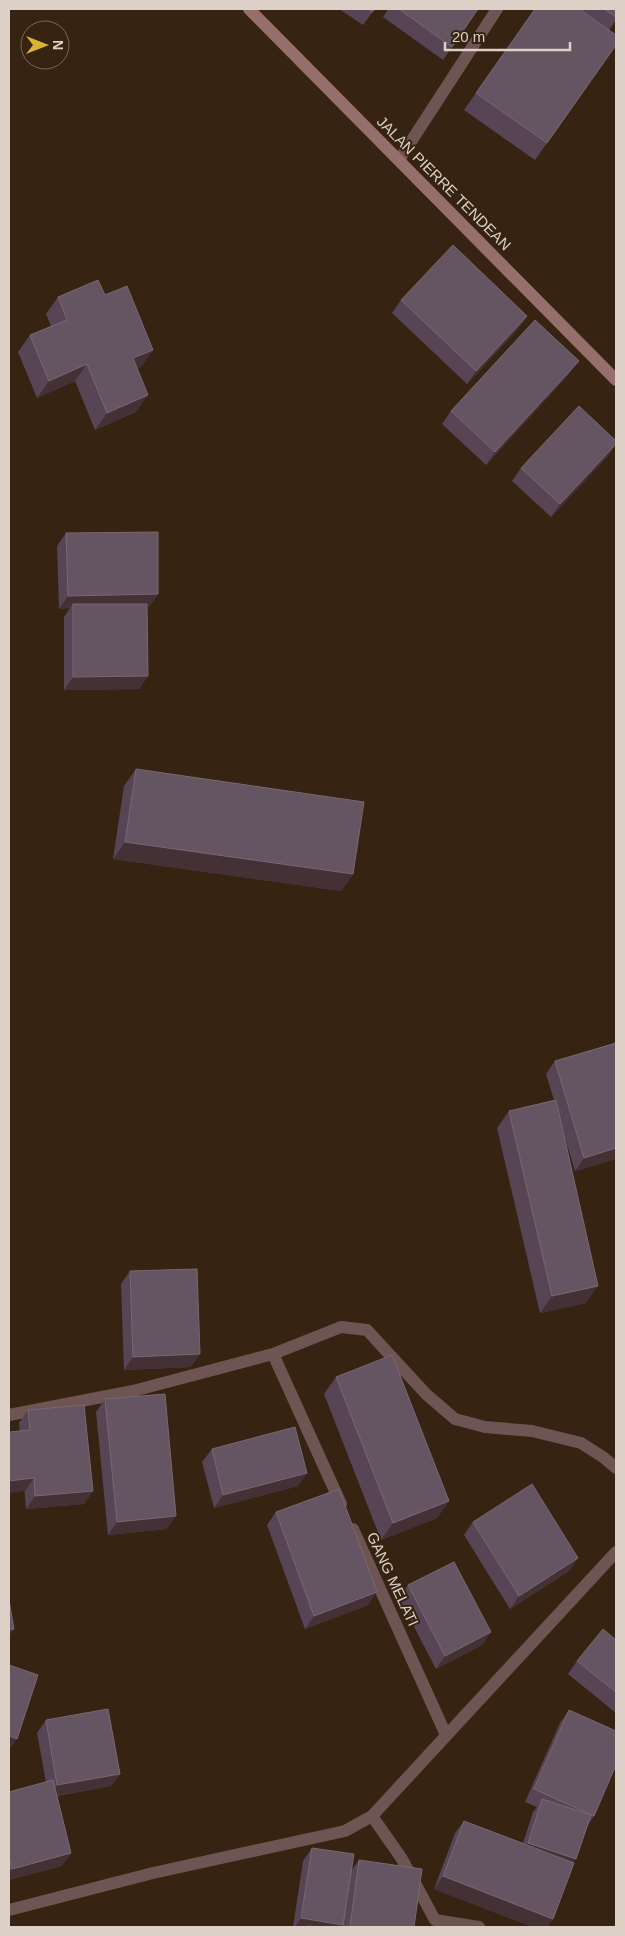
<svg xmlns="http://www.w3.org/2000/svg" width="625" height="1936" viewBox="0 0 625 1936" font-family="Helvetica,sans-serif">
  <style>
    .lines { fill: none; stroke-linecap: round; stroke-linejoin: round }
    .street { stroke: #6e5553; stroke-width: 12 }
    .secondary { stroke: #966e6b; stroke-width: 12 }
    .wall { fill: #574556 }
    .shaded-wall { fill: #443136 }
    .building { fill: #655462; stroke: #786872 }
    .labels { text-anchor: middle; dominant-baseline: central; stroke-width: 4; stroke-linejoin: round; paint-order: stroke }
    .street-label { font-size: 15px; fill: #ddd0c6; stroke: #362312 }
  </style>
  <rect width="100%" height="100%" fill="#362312"/>
  <g class="lines">
    <path class="street" d="M399,160L497,9
      M273,1354L341,1504
      M9,1415L133,1391L273,1354L341,1327L367,1330L426,1394L455,1419L485,1427L532,1431L581,1443L603,1457L616,1468
      M353,1529L446,1735
      M372,1816L402,1859L435,1920L479,1927
      M9,1910L153,1873L345,1831L372,1816L616,1552"/>
    <path class="secondary" d="M249,9L616,380"/>
  </g>
  <path class="wall" d="M339,9H375L363,25Z
    M388,9H478L443,60L383,17Z
    M535,9H616V20L609,30L616,45L535,160L464,110Z
    M105,295L153,350L141,367L137,368L136,412L95,430L75,381L37,398L18,352L30,335L51,326L46,314L58,297Z
    M401,300L527,316L518,329L467,384L392,313Z
    M570,373L486,465L442,424L451,411Z
    M609,455L551,517L512,481L521,468Z
    M66,533L158,594L149,607H147L148,676L139,689L64,690V617L70,608L59,609L57,546Z
    M136,769L353,874L341,891L113,859L124,786Z
    M616,1043V1159L575,1171L562,1128L586,1303L540,1313L497,1128L509,1111L554,1100L546,1074L555,1061Z
    M130,1271L191,1367L124,1370L121,1284Z
    M336,1377L449,1501L437,1518L381,1540L324,1394Z
    M105,1399L167,1529L108,1535L96,1412Z
    M28,1410L93,1491L84,1504L26,1509L19,1423Z
    M212,1449L307,1473L298,1486L214,1508L202,1462Z
    M276,1512L368,1605L305,1629L267,1525Z
    M473,1522L578,1558L569,1571L510,1609L464,1535Z
    M408,1585L491,1632L482,1645L436,1669L399,1598Z
    M616,1640V1713L568,1674L577,1661Z
    M569,1710L594,1816L587,1826L548,1927H533L434,1889L455,1833L464,1821L523,1843L533,1812L537,1807L525,1802L560,1723Z
    M46,1720L120,1774L111,1786L57,1796L71,1853L62,1866L9,1880V1792L46,1782L37,1733Z
    M312,1848L351,1871L359,1860L414,1927H343V1926L342,1927H293L303,1861Z"/>
  <path class="shaded-wall" d="M527,316L518,329L467,384L476,371Z
    M153,350L141,367L121,375L133,358Z
    M579,361L570,373L486,465L495,452Z
    M87,364L75,381L37,398L49,381Z
    M148,395L136,412L95,430L107,413Z
    M616,444L609,455L551,517L560,504Z
    M158,594L149,607L73,608V604L70,608L59,609L68,596Z
    M148,676L139,689L64,690L73,677Z
    M125,842L353,874L341,891L113,859Z
    M616,1148V1159L575,1171L584,1158Z
    M598,1286L586,1303L540,1313L552,1296Z
    M200,1354L191,1367L124,1370L133,1357Z
    M307,1473L298,1486L214,1508L223,1495Z
    M34,1478L25,1491L9,1493V1481Z
    M93,1491L84,1504L26,1509L35,1496Z
    M449,1501L437,1518L381,1540L393,1523Z
    M176,1516L167,1529L108,1535L117,1522Z
    M578,1558L569,1571L510,1609L519,1596Z
    M377,1592L368,1605L305,1629L314,1616Z
    M14,1629L9,1636V1630Z
    M491,1632L482,1645L436,1669L445,1656Z
    M9,1736L17,1739L9,1750Z
    M120,1774L111,1786L48,1797L57,1785Z
    M528,1843L576,1859L567,1872L519,1856Z
    M71,1853L62,1866L9,1880V1873L12,1869Z
    M443,1876L553,1919L548,1927H533L434,1889Z
    M301,1918L343,1925L342,1927H307L308,1926L306,1927H295Z"/>
  <path class="building" d="M368,9H375L372,12Z
    M399,9H478L452,47Z
    M535,9H579L616,35V45L547,143L476,93Z
    M604,9H616V17Z
    M453,245L527,316L476,371L401,300Z
    M98,280L105,295L127,286L153,350L133,358L148,395L107,413L87,364L49,381L30,335L67,320L58,297Z
    M535,320L579,361L495,452L451,411Z
    M579,406L616,441V444L560,504L521,468Z
    M158,532V594L68,596L66,533Z
    M73,604H147L148,676L73,677Z
    M136,769L364,802L353,874L125,842Z
    M616,1043V1148L584,1158L555,1061Z
    M556,1100L598,1286L552,1296L509,1111Z
    M197,1269L200,1354L133,1357L130,1271Z
    M392,1355L449,1501L393,1523L336,1377Z
    M165,1394L176,1516L117,1522L105,1399Z
    M84,1405L93,1491L35,1496L34,1478L9,1481V1432L30,1430L28,1410Z
    M295,1427L307,1473L223,1495L212,1449Z
    M532,1484L578,1558L519,1596L473,1522Z
    M339,1489L377,1592L314,1616L276,1512Z
    M454,1562L491,1632L445,1656L408,1585Z
    M9,1600L14,1629L9,1630Z
    M603,1629L616,1640V1692L577,1661Z
    M9,1665L38,1675L17,1739L9,1736Z
    M108,1709L120,1774L57,1785L46,1720Z
    M569,1710L616,1731V1765L594,1816L534,1789Z
    M53,1780L71,1853L12,1869L9,1857V1792Z
    M542,1799L591,1815L576,1859L528,1843Z
    M464,1821L574,1863L553,1919L443,1876Z
    M312,1848L354,1854L343,1925L301,1918Z
    M359,1860L422,1869L414,1927H350Z
    M308,1926L319,1927H307Z"/>
  <g class="labels">
    <g class="street-label">
      <text transform="translate(444 183) rotate(45)">JALAN PIERRE TENDEAN</text>
      <text transform="translate(393 1579) rotate(65)">GANG MELATI</text>
    </g>
  </g>
  <rect width="625" height="1936" fill="none" stroke="#ddd0c6" stroke-width="20"/>
  <g transform="translate(45 45) rotate(90)"><circle r="24" fill="#362312" stroke="#79685a"/>
  <path d="M0-4L9 19L0 12L-9 19Z" fill="#d8b434"/>
  <text y="-8" font-size="14" font-weight="bold" text-anchor="middle" fill="#ddd0c6">N</text>
  </g>
  <path d="M445 42v8h125v-8" fill="none" stroke="#ddd0c6" stroke-width="2.5"/>
  <text x="452" y="42" font-size="15" fill="#ddd0c6" stroke="#362312" stroke-width="4" paint-order="stroke">20 m</text>
</svg>
